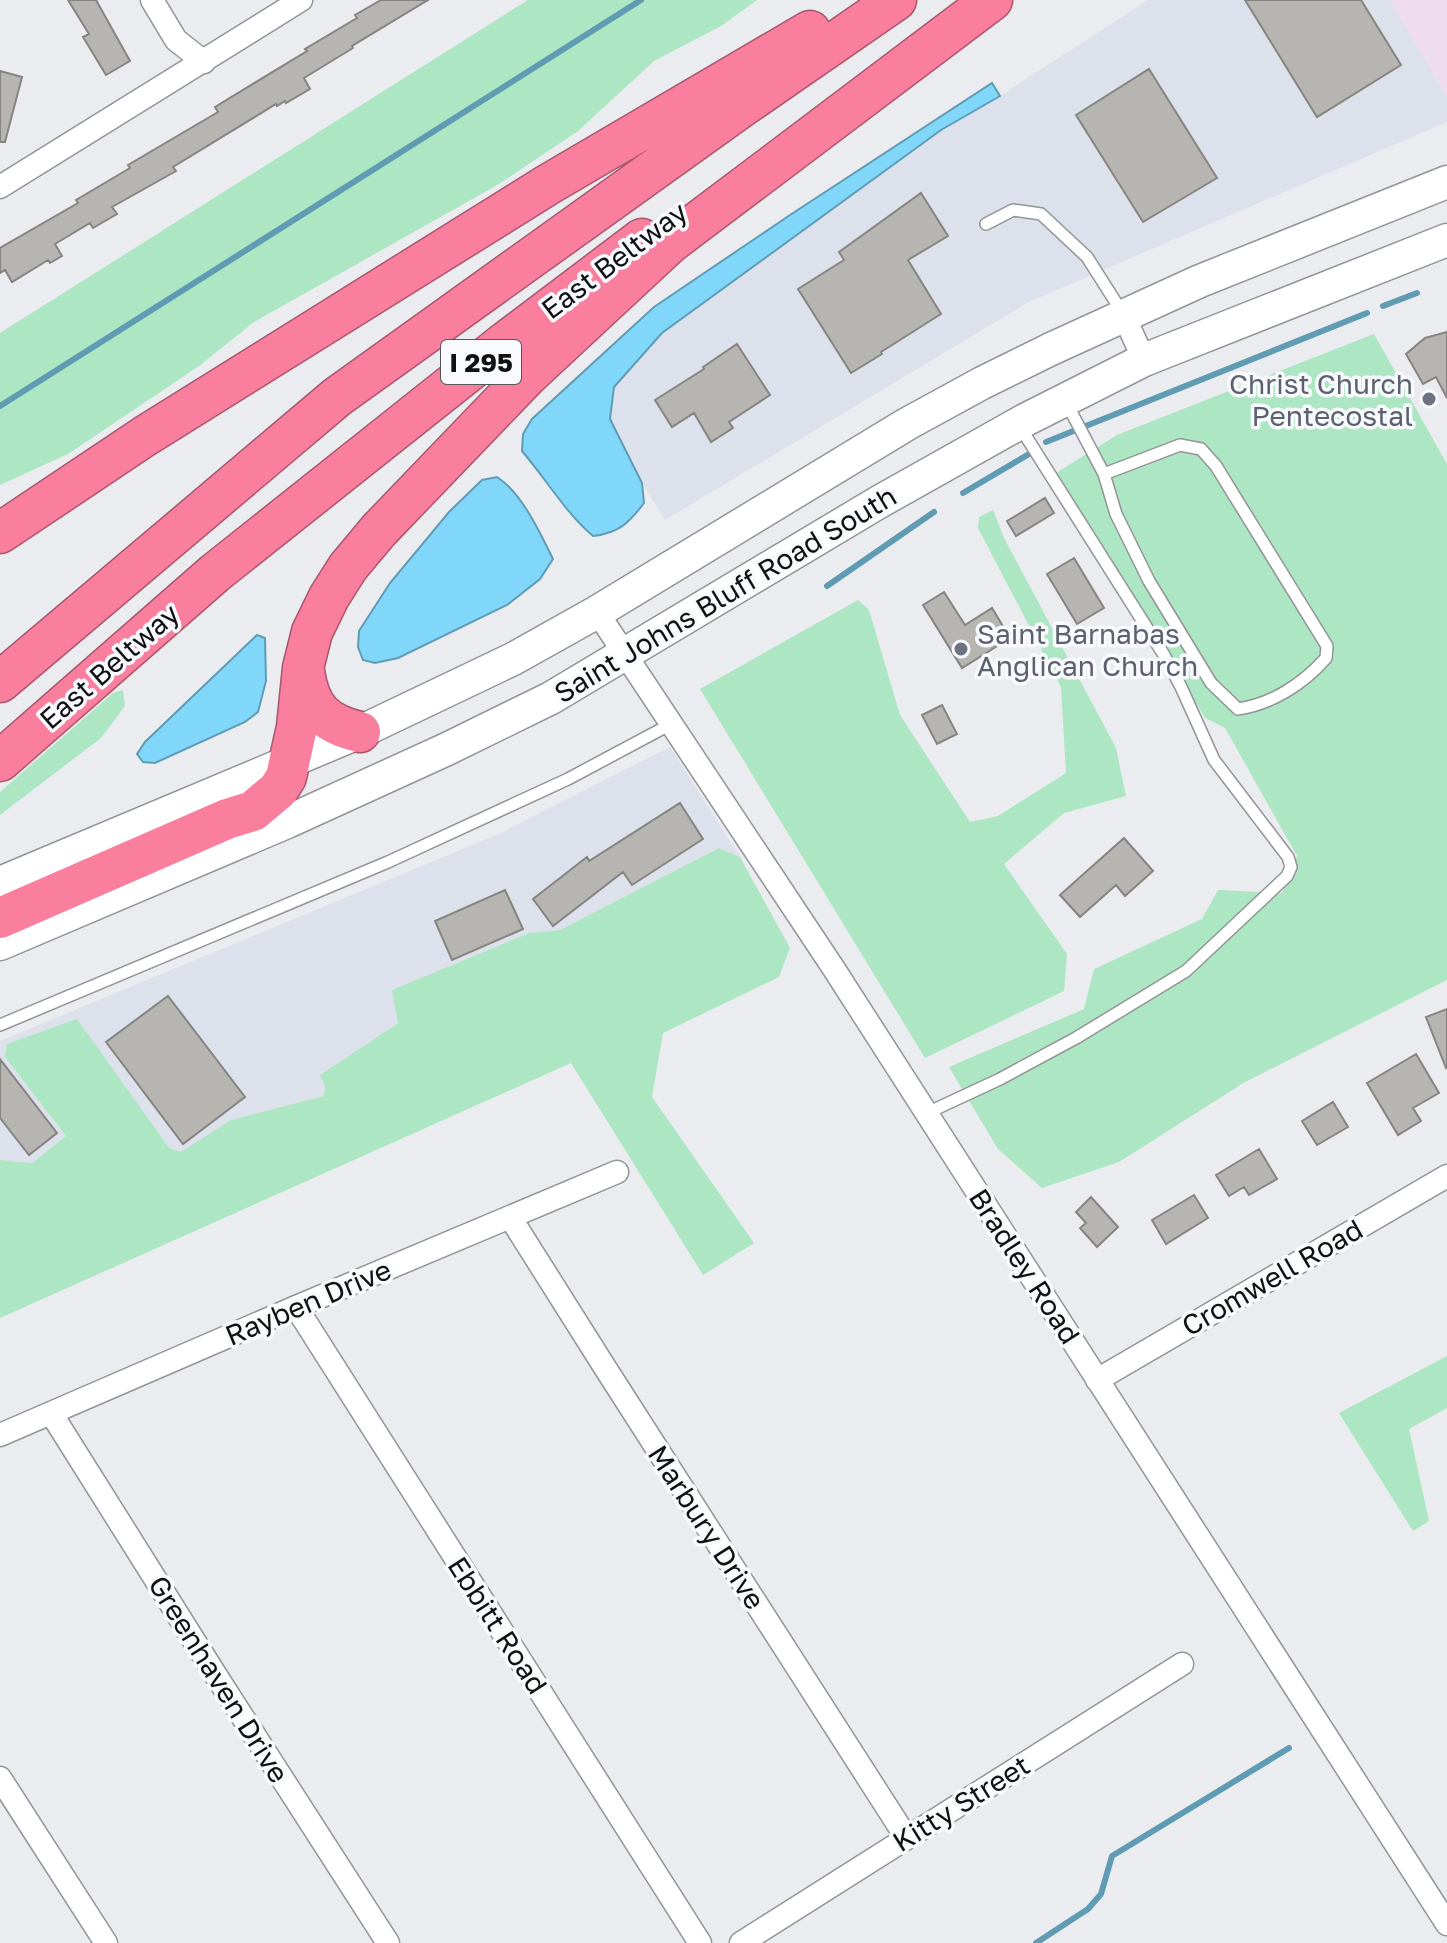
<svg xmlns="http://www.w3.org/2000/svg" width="1447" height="1943" viewBox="0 0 1447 1943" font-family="'Golos Text',sans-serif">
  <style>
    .commercial { fill: #efdced }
    .built { fill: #dce1eb }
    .green { fill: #ace6c3 }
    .water { fill: #81d7fa; stroke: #5f9cb4; stroke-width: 2 }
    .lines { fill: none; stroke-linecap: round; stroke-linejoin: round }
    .stream { stroke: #5f9cb4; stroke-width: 6 }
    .building { fill: #b7b5b2; stroke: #868481; stroke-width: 2 }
    .service-casing { stroke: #939497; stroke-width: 14 }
    .minor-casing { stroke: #939497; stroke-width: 25 }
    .secondary-casing { stroke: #939497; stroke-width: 35 }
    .motorway-casing { stroke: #a8586c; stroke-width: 43 }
    .service { stroke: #fff; stroke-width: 11 }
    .minor { stroke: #fff; stroke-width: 22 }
    .secondary { stroke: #fff; stroke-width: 32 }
    .motorway { stroke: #fa7e9d; stroke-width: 40 }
    .worship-dot { fill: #6b7280; stroke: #f8fafd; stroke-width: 3 }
    .labels { text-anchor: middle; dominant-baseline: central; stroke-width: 7; stroke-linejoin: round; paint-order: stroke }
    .shield { fill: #f8fafd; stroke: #565758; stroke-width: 2 }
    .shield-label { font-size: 26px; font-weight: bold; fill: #101112 }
    .street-label { font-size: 28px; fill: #101112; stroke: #f8fafd }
    .worship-label { font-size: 28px; fill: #5b616d; stroke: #f8fafd; text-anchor: end }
  </style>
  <rect width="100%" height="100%" fill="#ebecf0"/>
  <path class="commercial" d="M1390,0H1447V97Z"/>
  <path class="built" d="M1148,0H1390L1447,97V122L1029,302L665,520L642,483L610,419L614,387L662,334L942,130L1000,96Z
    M670,747L740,857L719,848L560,930L529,933L393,990L398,1023L321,1074L325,1086L324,1096L231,1120L181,1153L169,1148L5,1057L66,1136L32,1163L0,1160V1041L494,836Z"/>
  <path class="green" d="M528,0H757L721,26L654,61L578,131L499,184L254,322L199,366L68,454L0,485V333Z
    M1374,334L1447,464V980L1245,1082L1119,1162L1042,1188L998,1149L949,1067L1084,1009L1094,969L1202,919L1218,890L1282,893L1297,856L1225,728L1205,718L1056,473L1117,435Z
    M993,510L1004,538L1116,748L1126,796L1064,813L1004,864L1067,954L1064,991L925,1058L700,689L858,600L869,610L900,715L970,822L998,816L1066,773L1061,687L978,528L979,517Z
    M123,690L125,706L101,738L0,815V792L113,693Z
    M719,848L740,857L790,948L779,977L663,1033L652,1097L754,1243L703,1275L571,1063L0,1318V1160L32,1163L66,1136L5,1057L7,1044L77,1019L169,1148L181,1152L231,1120L324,1096L325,1086L320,1075L398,1023L392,990L529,933L560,930Z
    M1447,1356V1408L1409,1429L1429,1521L1413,1531L1339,1413Z"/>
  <path class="water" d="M992,83L1000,96L941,130L662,333L614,387L610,419L642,483L644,503C629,523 619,533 593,536C565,512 546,479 522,451L523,434L532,419L654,307L790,215Z
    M497,477C522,493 540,533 553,559L540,579L507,605L398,658L375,663L363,660L358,647L359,631L390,583L449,512L482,480Z
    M257,635L265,638L266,681L258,712L245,722L155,763L143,762L137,754L145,742Z"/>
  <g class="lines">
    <path class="stream" d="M1383,306L1417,293
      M0,406L641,0
      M1046,442L1367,313
      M963,493L1029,454
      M827,586L934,512
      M1036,1943L1088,1909L1101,1894L1112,1856L1289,1748"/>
  </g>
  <path class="building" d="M68,0H96L130,61L106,75L83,37L89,34Z
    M381,0H428L352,46L353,48L304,78L310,89L286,103L285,101L277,106L276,104L173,167L176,171L112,207L117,214L93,228L90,223L55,244L62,256L50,263L48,260L12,282L5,270L0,273V248L78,203L76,200L130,168L128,165L218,112L215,107L307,51L305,49L357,18L355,15Z
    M1245,0H1361L1401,65L1317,117Z
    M1149,69L1217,178L1143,222L1076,115Z
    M0,71L22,77L5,142H0Z
    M921,193L948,236L908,260L941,314L881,352L882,354L851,373L798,289L844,260L839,252Z
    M1447,332V398L1436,377L1423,384L1406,354L1425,338Z
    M737,344L770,395L729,422L733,428L711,442L694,413L672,427L655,400L704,369L703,367Z
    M1045,498L1054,513L1016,536L1007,521Z
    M1074,558L1104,608L1077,624L1047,574Z
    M944,592L965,625L992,608L1010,638L962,668L923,605Z
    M942,705L957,734L937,744L922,715Z
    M680,803L703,839L632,885L623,872L553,926L533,899L587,857L589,861Z
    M1124,838L1153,871L1125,896L1116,885L1080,917L1060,895Z
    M505,890L523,929L452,960L435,921Z
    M168,996L245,1097L183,1144L106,1042Z
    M1447,1009V1067L1446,1068L1426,1017Z
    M1416,1054L1439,1093L1413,1108L1421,1121L1398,1135L1367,1083Z
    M0,1059L57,1133L29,1155L0,1118Z
    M1333,1102L1348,1127L1317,1145L1302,1121Z
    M1259,1149L1277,1179L1249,1195L1244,1187L1229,1196L1216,1175Z
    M1194,1195L1208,1218L1166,1244L1152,1220Z
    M1091,1197L1118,1227L1097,1247L1080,1228L1086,1223L1076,1212Z"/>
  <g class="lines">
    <g class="service-casing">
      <path id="service" d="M986,224L1013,210L1041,214L1087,257L1122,312
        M1067,404L1104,474L1116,514L1149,581L1211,683L1238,709C1272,704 1303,684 1326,658L1327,646L1216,466L1201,449L1180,445L1104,474
        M0,1025L388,862L568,779L671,724
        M927,1113L1000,1079L1076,1038L1186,971L1287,876L1291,867L1288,857L1214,760L1181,687L1164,655L1020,427"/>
    </g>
    <g class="minor-casing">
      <path id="minor" d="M152,0L176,40L204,62
        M0,187L301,0
        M1124,316L1144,360
        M597,612L834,969L1447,1924
        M510,1217L604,1366L906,1837
        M296,1307L700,1943
        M1097,1380L1447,1176
        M51,1413L215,1674L388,1943
        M0,1435L296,1307L617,1172
        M0,1778L106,1943
        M741,1943L1182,1664"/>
    </g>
    <g class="secondary-casing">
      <path id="secondary" d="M0,883L360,732L513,659L597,612L907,424L982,383L1051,349L1200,281L1447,182
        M0,944L287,822L447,749L551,698L879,502L1025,420L1144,360L1447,240"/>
    </g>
    <g class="motorway-casing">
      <path id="motorway" d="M0,533L145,436L549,184L810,31
        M304,671C309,708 324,724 360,732
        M0,682L337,397L740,108L896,0
        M0,761L215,573L503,344L642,239
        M0,918L227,819L253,811L278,790L286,777L297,727L303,668L312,632L329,597L348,567L379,530L527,376L670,243L992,0"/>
    </g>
    <use href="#service" class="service"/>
    <use href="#minor" class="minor"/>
    <use href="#secondary" class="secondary"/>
    <use href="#motorway" class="motorway"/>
  </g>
  <g class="worship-dot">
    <circle cx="1429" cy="399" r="8"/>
    <circle cx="961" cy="649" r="8"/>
  </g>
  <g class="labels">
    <rect class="shield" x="441" y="340" width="80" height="44" rx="6"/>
    <g class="shield-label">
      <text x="481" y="362">I 295</text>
    </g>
    <g class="street-label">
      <text transform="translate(614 260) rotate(-37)">East Beltway</text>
      <text transform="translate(725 594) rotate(-31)">Saint Johns Bluff Road South</text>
      <text transform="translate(109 666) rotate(-41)">East Beltway</text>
      <text transform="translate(1025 1266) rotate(57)">Bradley Road</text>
      <text transform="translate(1272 1277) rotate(-30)">Cromwell Road</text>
      <text transform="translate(308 1302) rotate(-23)">Rayben Drive</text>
      <text transform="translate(707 1527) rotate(57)">Marbury Drive</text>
      <text transform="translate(498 1625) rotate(57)">Ebbitt Road</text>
      <text transform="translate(219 1679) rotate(58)">Greenhaven Drive</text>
      <text transform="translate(961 1803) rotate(-32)">Kitty Street</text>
    </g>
    <g class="worship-label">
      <text x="1413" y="383">Christ Church<tspan x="1413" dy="32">Pentecostal</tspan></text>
      <text x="977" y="633" text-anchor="start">Saint Barnabas<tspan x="977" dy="32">Anglican Church</tspan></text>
    </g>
  </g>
</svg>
